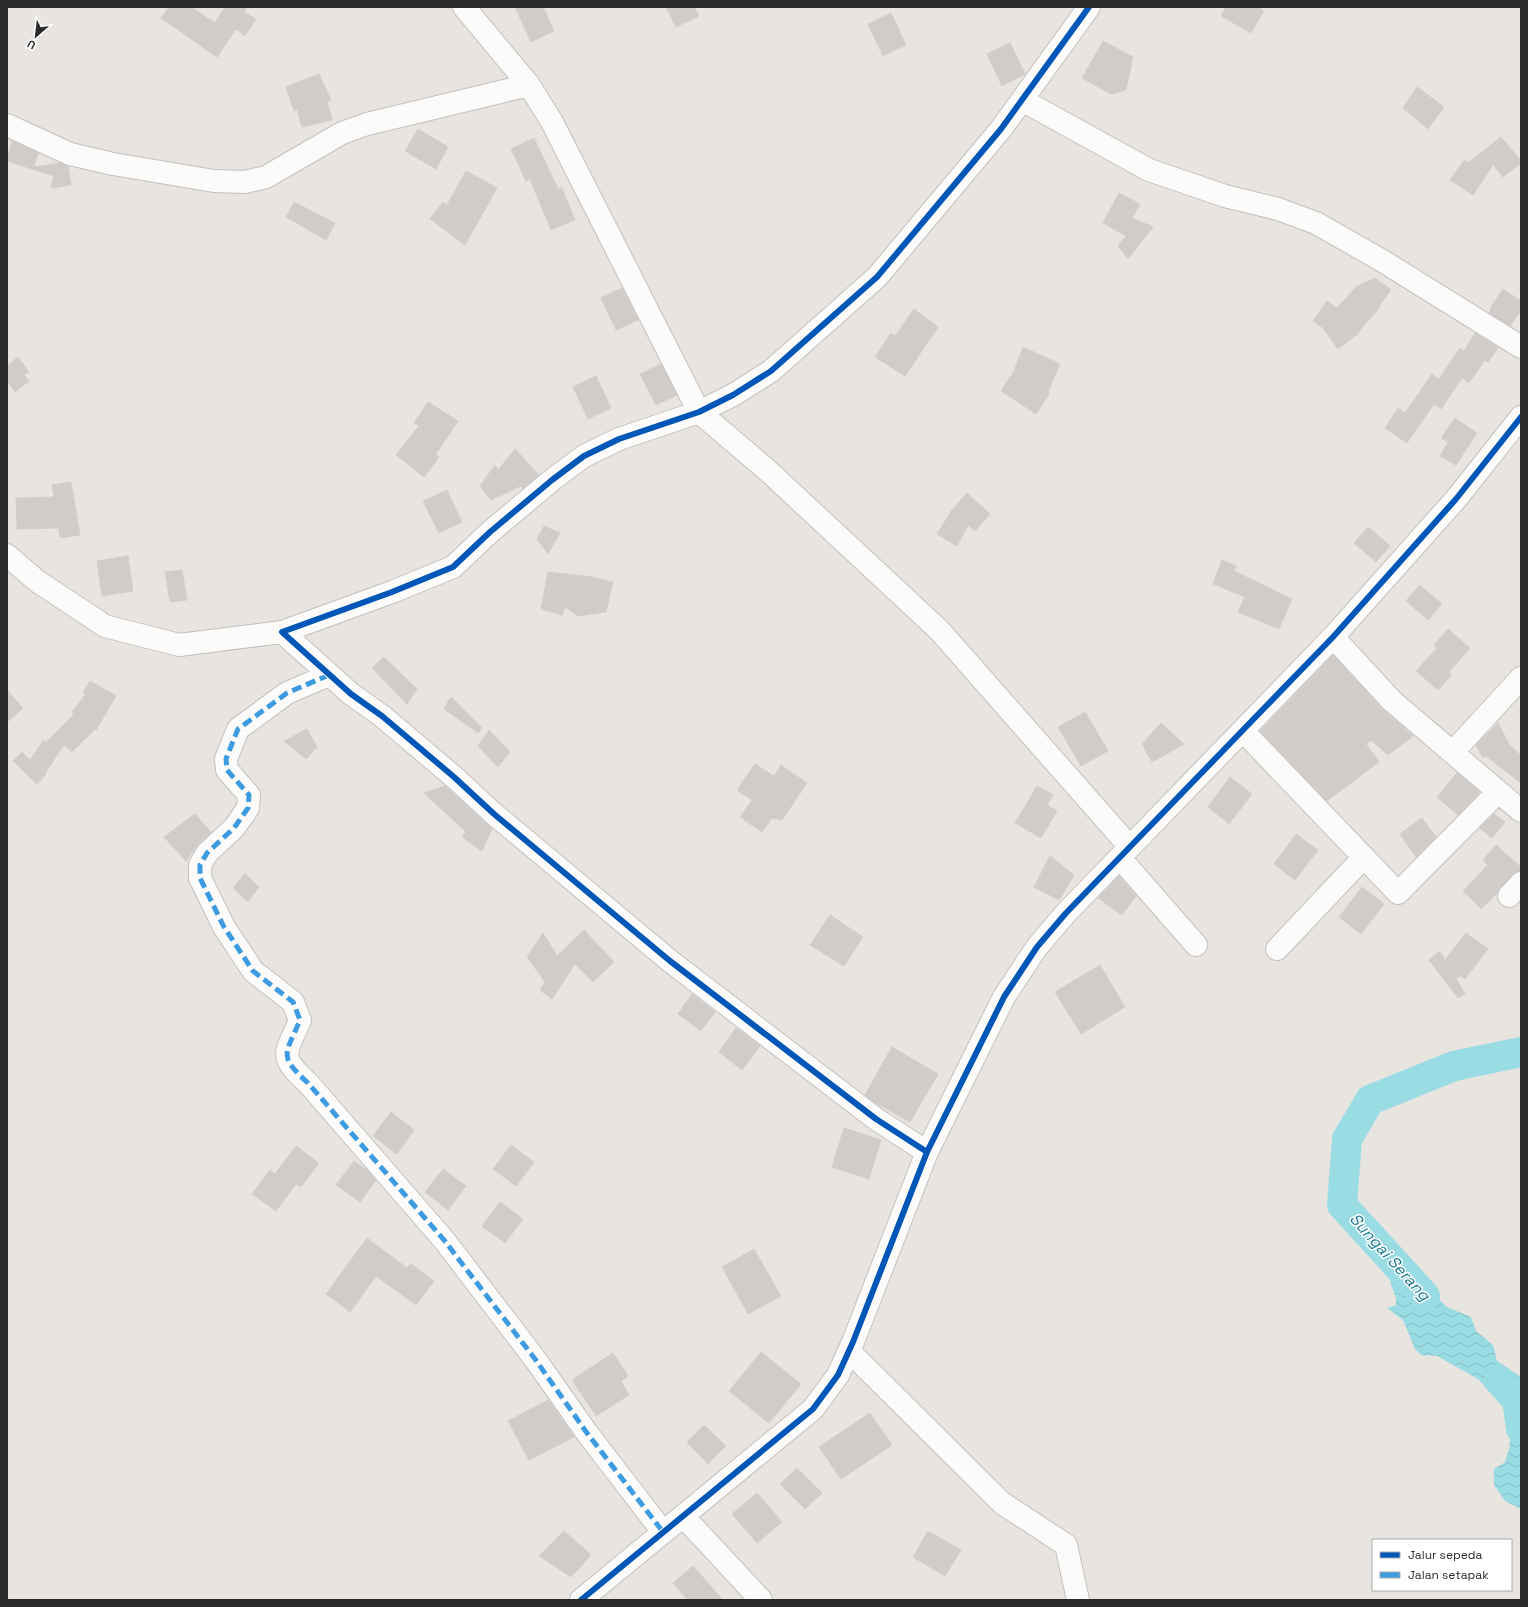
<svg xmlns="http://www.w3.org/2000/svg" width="1528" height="1607" viewBox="0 0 1528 1607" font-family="'Space Grotesk',sans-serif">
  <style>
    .water { fill: url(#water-waves) }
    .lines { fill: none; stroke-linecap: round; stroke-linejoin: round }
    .river { stroke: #9adce4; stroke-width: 30 }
    .building { fill: #cfccca; stroke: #d3cfcc }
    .minor-casing { stroke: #c2c1c1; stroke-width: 24 }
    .minor { stroke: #fcfbfa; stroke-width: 22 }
    .quiet { stroke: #3d9ce1; stroke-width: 5; stroke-dasharray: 10 5; stroke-linecap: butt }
    .cycleway-casing { stroke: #fff; stroke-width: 8 }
    .cycleway { stroke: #0057b8; stroke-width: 6 }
    .labels { text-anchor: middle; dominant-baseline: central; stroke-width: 3; stroke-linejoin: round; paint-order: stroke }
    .water-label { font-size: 16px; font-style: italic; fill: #187a90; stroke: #fff }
  </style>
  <defs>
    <pattern id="water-waves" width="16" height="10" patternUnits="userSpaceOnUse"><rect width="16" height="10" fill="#9adce4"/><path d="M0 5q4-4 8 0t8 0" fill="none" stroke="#85bdc4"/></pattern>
  </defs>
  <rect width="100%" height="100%" fill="#e8e4e0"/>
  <path class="water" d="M1399,1255L1406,1272L1409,1258L1420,1278L1433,1294L1447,1307L1471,1317L1476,1331L1493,1345L1497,1361L1521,1377V1412L1515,1416L1521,1427V1509L1505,1501L1494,1485V1469L1505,1462L1509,1449L1511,1432L1510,1415L1478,1379L1437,1356L1421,1355L1415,1349L1403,1320L1387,1308L1396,1305V1298L1390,1282L1396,1275Z"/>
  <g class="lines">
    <path class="river" d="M1425,1296L1342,1205L1347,1139L1370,1100L1454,1066L1521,1052
      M1499,1380L1517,1399L1521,1429"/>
  </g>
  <path class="building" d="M169,7H191L215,23L225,7H247L244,12L256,19L245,36L236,29L217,57L161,18Z
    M515,7H543L554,31L531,42Z
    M666,7H694L699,16L676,27Z
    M1226,7H1257L1264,11L1251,33L1221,16Z
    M891,13L906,45L883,56L868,24Z
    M1103,41L1133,57L1126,90L1111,94L1082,78Z
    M1010,43L1025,74L1002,86L987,54Z
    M319,74L331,100L327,102L332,120L302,127L297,109L294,111L286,87Z
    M1417,87L1444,107L1428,129L1403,108Z
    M418,129L448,147L436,169L405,151Z
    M1501,137L1521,161V163L1503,177L1493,165L1473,195L1450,180L1464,160L1468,163Z
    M534,138L558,189L562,188L575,220L551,230L530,179L526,181L511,149Z
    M12,141L38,153L34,167L60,163L68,166L71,185L51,188L54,176L7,161Z
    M466,171L497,188L465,245L430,219L443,202L447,205Z
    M1119,193L1140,204L1132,218L1153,227L1128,259L1118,246L1126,236L1103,223Z
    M294,202L335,223L326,240L286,217Z
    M1375,278L1391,290L1379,306L1380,307L1358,332L1359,333L1338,349L1323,328L1313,321L1327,301L1337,308L1357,286Z
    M622,288L638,320L616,330L601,298Z
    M1503,289L1521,301V310L1510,326L1489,313L1491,310L1490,308Z
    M914,309L938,327L905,376L875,357L891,333L895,336Z
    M1475,333L1498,348L1488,362L1485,360L1469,383L1462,378L1441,409L1434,404L1407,443L1385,428L1398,408L1405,413L1432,374L1439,379L1460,348L1464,351Z
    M1023,347L1060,364L1048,392L1049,394L1036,414L1001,391L1014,371Z
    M18,357L29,372L24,375L29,381L15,392L7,381V366Z
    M661,364L677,395L656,405L640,374Z
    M596,376L611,408L588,419L573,387Z
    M428,402L458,421L436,454L439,457L424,477L396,455L419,426L414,423Z
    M1455,418L1477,433L1456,465L1440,456L1448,442L1441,438Z
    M515,449L539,475L523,488L521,486L491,500L480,486L495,465L498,470Z
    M71,482L80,535L60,538L59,528L17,529L16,498L54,497L52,485Z
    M447,490L462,522L439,533L423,501Z
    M967,493L990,514L975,531L968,525L957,546L937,534L952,510Z
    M544,526L560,533L548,554L537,539Z
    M1368,527L1390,546L1376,562L1354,543Z
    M128,556L133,591L102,596L97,561Z
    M1222,560L1236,566L1234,571L1292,599L1279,629L1238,612L1245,597L1213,584Z
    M182,570L187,600L170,602L165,572Z
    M548,572L592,577L613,582L606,612L578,616L565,607L562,615L541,609Z
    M1420,585L1442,604L1428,620L1406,601Z
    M1448,629L1470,648L1449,672L1452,675L1438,690L1416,671L1437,648L1434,645Z
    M1333,655L1383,710L1413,736L1388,755L1371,740L1366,744L1379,762L1327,801L1260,731Z
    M384,657L417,689L407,704L372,668Z
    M90,681L116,696L96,730L95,729L72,752L64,745L45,773L46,774L37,784L13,761L22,752L30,760L43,741L46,742L74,714L72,712L86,694L83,693Z
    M7,690L23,708L7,722Z
    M451,697L482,728L478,733L444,709Z
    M1085,712L1108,751L1081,766L1058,727Z
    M1161,723L1184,744L1152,762L1142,744Z
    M1498,723L1510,746L1521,755V783L1486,756L1483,758L1476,745Z
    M307,729L317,747L306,759L284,741Z
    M489,730L510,752L498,767L478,746Z
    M755,764L774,776L781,765L807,783L782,820L772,818L762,832L740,817L752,800L737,790Z
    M1457,773L1480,792L1458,815L1437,797Z
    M1230,777L1252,794L1229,824L1208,807Z
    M445,786L492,829L482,851L462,837L466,832L424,793Z
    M1037,786L1053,795L1047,805L1057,811L1041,838L1015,823Z
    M195,814L211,832L198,844L186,861L164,837Z
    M1494,814L1505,822L1492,838L1480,828Z
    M1422,818L1436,837L1416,857L1400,834Z
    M1296,834L1318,850L1295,880L1274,864Z
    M1496,845L1521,867V870L1512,875L1500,888L1497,893L1481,909L1463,891L1488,865L1483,860Z
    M1050,856L1074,875L1059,900L1034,887Z
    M245,873L259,887L248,902L233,888Z
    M1119,876L1136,896L1122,915L1098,898Z
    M1362,887L1384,904L1361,934L1339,917Z
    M830,915L863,937L844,966L810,945Z
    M584,930L614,962L593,982L575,964L552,999L540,990L545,982L527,957L543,933L557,956Z
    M1466,933L1488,949L1465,979L1461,976L1456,978L1465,994L1458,998L1429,960L1440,951L1445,960Z
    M1100,965L1125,1007L1081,1034L1055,992Z
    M692,994L715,1012L701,1031L678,1014Z
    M736,1028L760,1046L742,1070L719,1052Z
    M892,1047L938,1074L910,1122L874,1102L865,1095Z
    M391,1112L414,1130L397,1154L373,1136Z
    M844,1128L881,1140L869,1179L832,1167Z
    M511,1145L534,1162L516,1186L493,1169Z
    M296,1146L319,1163L301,1187L296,1184L276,1211L252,1194L270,1170L275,1174Z
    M354,1161L367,1170L376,1180L360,1202L336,1185Z
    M443,1169L466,1186L448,1210L425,1192Z
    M500,1202L523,1219L505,1243L482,1226Z
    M367,1238L407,1268L411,1264L434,1281L416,1305L376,1276L350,1312L326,1294Z
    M754,1249L781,1296L748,1314L722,1267Z
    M761,1352L801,1384L769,1423L729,1391Z
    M613,1353L628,1376L621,1381L629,1395L596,1416L572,1380Z
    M548,1400L574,1437L529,1460L508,1421Z
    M870,1413L892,1445L841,1479L819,1447Z
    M704,1425L726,1446L708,1464L687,1442Z
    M797,1468L822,1493L805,1509L780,1484Z
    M757,1493L782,1522L757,1543L732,1514Z
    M564,1531L591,1555L571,1577L539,1556Z
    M928,1531L961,1550L945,1576L913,1557Z
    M693,1566L723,1600H688L673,1583Z"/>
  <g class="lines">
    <g class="minor-casing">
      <path id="minor" d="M464,7L529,85L552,122L699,412L766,469L939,630L1130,847
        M1022,100L1149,170L1225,196L1278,209L1316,223L1381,260L1521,347
        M7,125L70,154L113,164L214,181L245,182L266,177L342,133L367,124L529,85
        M7,555L37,581L105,626L179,645L282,632
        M1333,637L1392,701L1521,811
        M329,675L287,693L238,729L226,759L227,770L249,795L248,808L234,828L207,853L200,865V878L224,927L253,971L293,1002L300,1020C286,1054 277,1055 308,1083L444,1240L535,1359L587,1433L663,1532
        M1243,731L1398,893L1498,792
        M1453,752L1521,678
        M1120,858L1196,945
        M1509,896L1521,883
        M1277,949L1364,857
        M927,1152L876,1119L670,961L494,814L454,777L382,716L351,694L282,632L392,592L453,567L490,532L552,480L584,456L619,439L699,412L733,395L771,371L877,277L1001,129L1089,7
        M849,1351L1002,1503L1066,1545L1078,1600
        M683,1516L761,1600
        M581,1600L813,1409L838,1375L853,1342L927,1152L1004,997L1037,947L1066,913L1333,637L1456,499L1521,417"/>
    </g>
    <use href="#minor" class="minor"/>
    <path class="quiet" d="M329,675L287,693L238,729L226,759L227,770L249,795L248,808L234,828L207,853L200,865V878L224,927L253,971L293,1002L300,1020C286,1054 277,1055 308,1083L444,1240L535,1359L587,1433L663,1532"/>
    <g class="cycleway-casing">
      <path id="cycleway" d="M927,1152L876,1119L670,961L494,814L454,777L382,716L351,694L282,632L392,592L453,567L490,532L552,480L584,456L619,439L699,412L733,395L771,371L877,277L1001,129L1089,7
        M581,1600L813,1409L838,1375L853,1342L927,1152L1004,997L1037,947L1066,913L1333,637L1456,499L1521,417"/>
    </g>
    <use href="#cycleway" class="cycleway"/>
  </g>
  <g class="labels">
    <g class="water-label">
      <text transform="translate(1390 1257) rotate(48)">Sungai Serang</text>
    </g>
  </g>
  <rect width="1528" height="1607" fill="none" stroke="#2a2a2a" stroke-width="16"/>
  <rect x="1372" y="1539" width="140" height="52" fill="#ffffff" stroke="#aaaaaa"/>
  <rect x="1380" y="1552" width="20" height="6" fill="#0057b8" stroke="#aaaaaa"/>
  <text x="1408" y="1559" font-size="12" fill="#2a2a2a">Jalur sepeda</text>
  <rect x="1380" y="1572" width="20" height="6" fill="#3d9ce1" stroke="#aaaaaa"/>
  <text x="1408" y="1579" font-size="12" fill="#2a2a2a">Jalan setapak</text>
  <g transform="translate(36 36) rotate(208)" stroke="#ffffff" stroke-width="3" paint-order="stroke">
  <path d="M0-3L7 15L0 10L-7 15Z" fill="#2a2a2a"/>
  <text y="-6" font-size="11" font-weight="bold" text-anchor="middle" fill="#2a2a2a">U</text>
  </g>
</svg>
